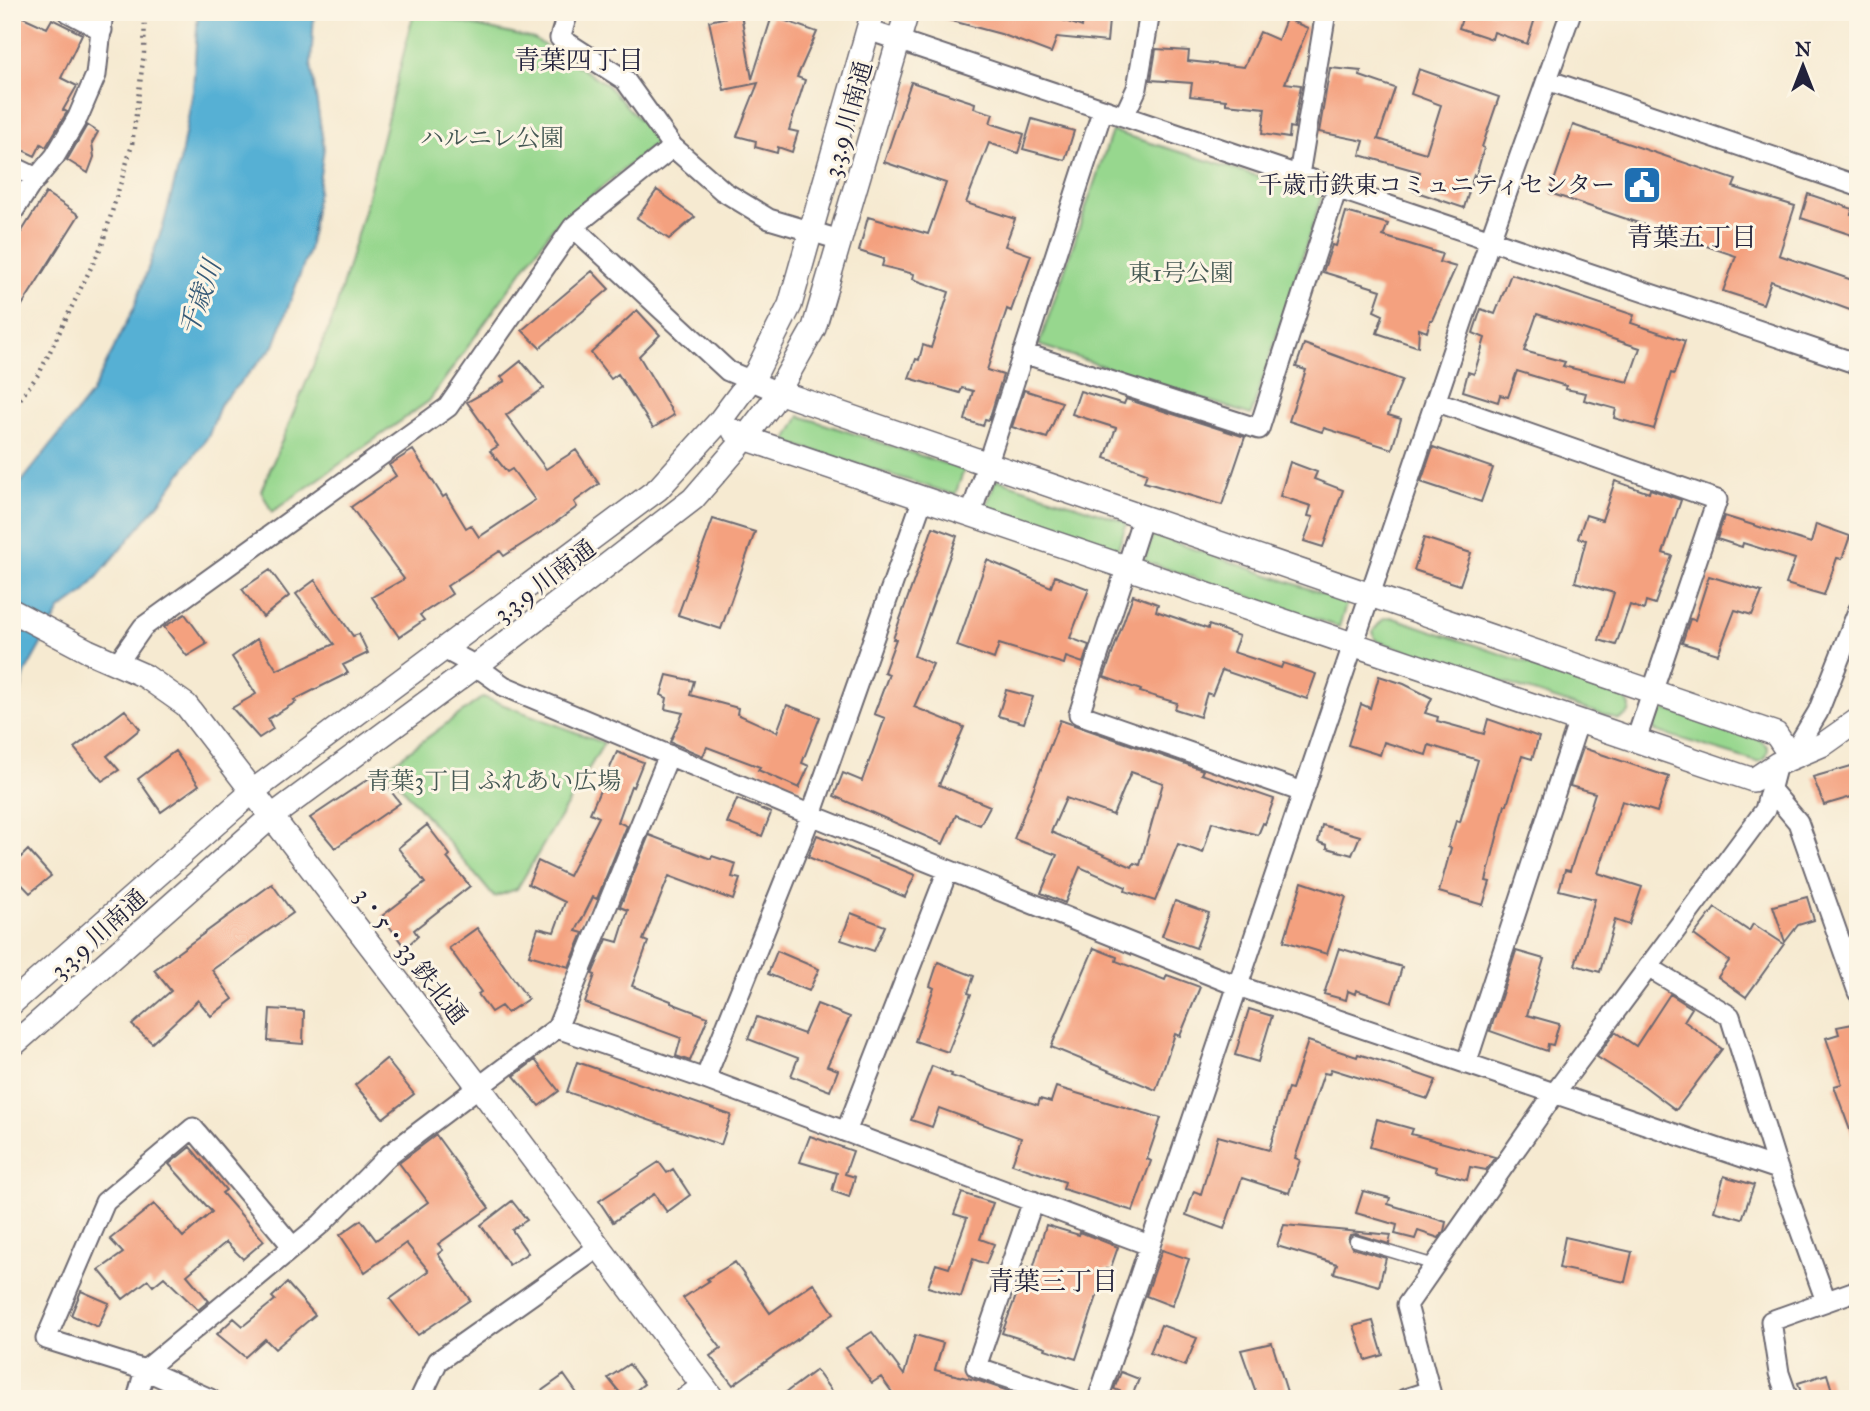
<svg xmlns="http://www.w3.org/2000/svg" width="1870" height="1411" viewBox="0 0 1870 1411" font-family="'IM FELL Great Primer','Noto Serif JP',serif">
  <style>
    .green { fill: #97d78e; stroke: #5c7c64; stroke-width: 2 }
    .water { fill: #57b0d4; stroke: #3c6988; stroke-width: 2 }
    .building { fill: #f4a17f; fill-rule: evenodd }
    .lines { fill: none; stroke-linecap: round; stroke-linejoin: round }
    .service-casing { stroke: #6c6870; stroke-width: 13 }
    .minor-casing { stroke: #6c6870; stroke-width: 23 }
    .tertiary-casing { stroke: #6c6870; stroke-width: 26 }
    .path { stroke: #6c6870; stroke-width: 4.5; stroke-dasharray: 2 5; stroke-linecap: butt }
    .service { stroke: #fff; stroke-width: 10 }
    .minor { stroke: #fff; stroke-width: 19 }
    .tertiary { stroke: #fff; stroke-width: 23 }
    .labels { text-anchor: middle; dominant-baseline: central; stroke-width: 6; stroke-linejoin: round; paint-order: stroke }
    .street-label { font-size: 24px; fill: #22223b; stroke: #fcf5e5 }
    .park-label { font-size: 24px; fill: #455854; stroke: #fcf5e5 }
    .poi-label { font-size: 24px; fill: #22223b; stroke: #fcf5e5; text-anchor: end }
    .neighbourhood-label { font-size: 26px; fill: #22223b; stroke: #fcf5e5 }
    .water-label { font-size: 26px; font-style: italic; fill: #375b78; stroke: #fcf5e5 }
  </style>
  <rect width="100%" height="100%" fill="#fcf5e5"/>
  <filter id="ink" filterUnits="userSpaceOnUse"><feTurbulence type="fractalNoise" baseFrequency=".0143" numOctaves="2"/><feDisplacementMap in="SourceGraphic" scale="14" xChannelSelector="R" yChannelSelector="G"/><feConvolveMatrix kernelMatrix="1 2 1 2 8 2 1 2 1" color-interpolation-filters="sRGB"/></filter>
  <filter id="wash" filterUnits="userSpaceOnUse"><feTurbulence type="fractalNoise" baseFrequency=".00686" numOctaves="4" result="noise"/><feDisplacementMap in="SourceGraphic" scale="28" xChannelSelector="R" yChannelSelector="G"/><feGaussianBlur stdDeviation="1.57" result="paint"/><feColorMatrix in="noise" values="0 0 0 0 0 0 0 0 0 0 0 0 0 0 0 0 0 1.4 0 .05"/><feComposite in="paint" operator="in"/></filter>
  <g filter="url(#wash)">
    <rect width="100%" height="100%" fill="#f6ead1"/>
    <path class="green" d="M414,12L534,39L606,84L659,141L555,225L429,401L272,512L261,491L333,318L367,200Z
      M1112,131L1322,196L1251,415L1039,345Z
      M800,416L964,470L955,495L786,442Z
      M996,479L1127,522L1116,554L985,510Z
      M1153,535L1347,602L1339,627L1144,561Z
      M1391,617L1623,695L1630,706L1629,713L1619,720L1380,642L1375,639L1373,631L1383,619Z
      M483,697L604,743L517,889L494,897L386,768Z
      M1664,709L1759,739L1768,747C1768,757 1766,759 1757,762L1655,731C1649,721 1655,714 1664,709Z"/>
    <path class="water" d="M198,12H314L311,65L324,148L309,250L274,346L221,403L209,435L161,501L84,593L60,610L25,673L12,728V494L91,394L134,308L164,223L180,161L193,91Z"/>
    <g id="blocks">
      <path class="building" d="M12,12L47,28L52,19L82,34L61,78L77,86L63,110L67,112L46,147L41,144L35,156L12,145Z
        M942,12H1040L1082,27L1083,19L1109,20L1107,42L1057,37L1051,53L1001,34L941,18Z
        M1464,12H1537L1527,44L1494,32L1492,39L1459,28Z
        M741,14L752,79L772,16L817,32L797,77L805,80L789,130L798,132L792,152L778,147L777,153L755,147L756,141L737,136L758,83L724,90L709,21Z
        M1286,19L1308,28L1285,83L1301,85L1294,128L1290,127L1289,138L1262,134L1265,108L1226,104V100L1190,96L1192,83L1151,80L1156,49L1189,51L1188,61L1244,67L1260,32L1278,40Z
        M1330,68L1361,71L1360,76L1395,88L1378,139L1426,153L1441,105L1411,94L1419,69L1499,97L1482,147L1484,148L1476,176L1474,175L1464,208L1414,191L1420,172L1360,155L1364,141L1319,132Z
        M911,82L975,103L974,108L993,114L990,123L1024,134L1018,153L989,143L966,203L1015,219L1005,246L1031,255L1011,311L1007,309L987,370L1003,375L989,420L985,419L983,426L965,420L973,391L962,388L960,393L909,378L916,359L919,360L923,345L931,348L949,292L913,279L914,274L882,266L884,259L859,251L868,217L928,234L946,183L884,162Z
        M1032,119L1074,131L1065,160L1023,149Z
        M87,125L98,132L92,143L94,157L88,173L67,160Z
        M1573,125L1736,180L1733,187L1795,206L1779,255L1858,282V313L1771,281L1763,304L1723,291L1736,256L1550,193Z
        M657,190L695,217L669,239L637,218Z
        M46,193L79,215L12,321V247Z
        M1808,194L1853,209L1851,214L1858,216V237L1801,218Z
        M1346,212L1388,224L1383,236L1442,254L1439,262L1456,267L1432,320H1430L1427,332L1419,329L1418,347L1377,333L1383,315L1374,311L1381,290L1323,272L1332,245L1336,246Z
        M592,271L609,289L540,348L522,330Z
        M1511,274L1634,315L1631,323L1685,341L1674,374L1671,373L1654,429L1614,418L1616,409L1584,400L1586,393L1565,389L1566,386L1517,371L1508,397L1500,395L1498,402L1463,391L1468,372L1474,374L1485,338L1473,333L1481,309L1495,314ZM1537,314L1640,348L1628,382L1563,366L1565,362L1524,351Z
        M637,310L660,335L639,356L674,415L653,428L618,374L611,379L591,353Z
        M1304,344L1402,380L1388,415L1401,419L1392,449L1324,428L1322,432L1289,421L1306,370L1296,367Z
        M521,361L544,388L506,415L546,469L576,450L599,484L574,502L577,507L555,523L504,556L500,551L447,586L452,594L420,615L424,620L399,637L372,597L404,579L351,507L396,476L389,465L413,450L443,497L446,495L466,528L471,525L479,537L535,500L512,469L507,472L490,451L498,446L467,402L505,381L501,377Z
        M1024,390L1062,402L1047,438L1012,427Z
        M1080,391L1124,404L1126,399L1245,437L1222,505L1144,482L1147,473L1105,458L1116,428L1072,414Z
        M1433,447L1493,468L1481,502L1421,482Z
        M1290,462L1317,472L1314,479L1343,490L1323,547L1304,541L1313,517L1308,516L1311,506L1280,496Z
        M1615,481L1649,493L1650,489L1681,500L1663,553L1672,556L1655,604L1646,601L1644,610L1630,605L1616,645L1599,640L1614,593L1575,582L1586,540L1578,538L1586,515L1602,520Z
        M1724,516L1811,543L1816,524L1850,536L1842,559L1837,558L1824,595L1786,584L1795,559L1743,543L1742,547L1717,539Z
        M713,519L755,532L721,629L678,615Z
        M933,527L957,536L914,656L933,664L914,707L964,727L939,785L990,806L980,825L956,815L943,844L834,796L843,773L862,781L885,718L874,714L889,674L884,672L896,639H893Z
        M1424,538L1471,553L1460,585L1414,570Z
        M987,560L1051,587L1055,576L1089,589L1070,638L1089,645L1083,663L1066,657L1064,664L999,644L994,659L957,646Z
        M270,570L289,596L263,617L242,589Z
        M1709,576L1762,592L1752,615L1735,610L1718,654L1682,643L1690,619L1695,620Z
        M315,580L353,636L359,634L368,653L343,665L348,673L294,700L296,702L268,719L273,729L259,738L232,708L256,694L232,657L257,639L277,670L334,644L296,594Z
        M1133,595L1158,604L1156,611L1208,629L1209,625L1239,636L1233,652L1281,668L1283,663L1316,674L1307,699L1222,670L1212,695L1207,693L1200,717L1175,709L1177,703L1140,692L1141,690L1104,677Z
        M185,614L207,644L187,656L164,627Z
        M667,675L694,681L690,695L738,708L737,714L777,732L787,705L820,717L802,763L809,766L799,788L758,770L760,767L707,747L703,756L670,742L683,713L665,709L667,698L661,695Z
        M1379,676L1404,684L1432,698L1425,713L1438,717L1437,721L1484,734L1488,719L1539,737L1532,759L1522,756L1507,805H1505L1486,881L1490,882L1483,905L1439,892L1451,848L1448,847L1456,821L1460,822L1478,760L1429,745L1426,755L1384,742L1380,755L1348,745L1361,704L1370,708Z
        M1006,690L1033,697L1024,723L998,716Z
        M125,710L140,729L107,756L119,770L102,781L74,748Z
        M1060,720L1203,770L1201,774L1274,799L1265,824L1263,823L1258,835L1212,822L1203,853L1178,844L1155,901L1125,891L1126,887L1080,867L1065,903L1041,893L1057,855L1014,839ZM1131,772L1163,783L1140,865L1134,863L1132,867L1051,832L1066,798L1113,815Z
        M1583,748L1669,777L1657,812L1622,801L1598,873L1642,887L1629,925L1615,920L1600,972L1575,965L1595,899L1559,890L1565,870L1570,871L1595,793L1570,786Z
        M175,751L199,785L161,812L138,779Z
        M617,752L643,762L633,787L631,786L618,822L627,826L597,899L593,897L576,931L583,933L569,967L529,955L538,928L554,932L565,902L528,884L538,861L569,876L599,817L590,813Z
        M1858,764V795L1824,805L1813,777Z
        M377,773L400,803L335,848L310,818Z
        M737,799L771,813L762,836L727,823Z
        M427,825L450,855L447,858L470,886L414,930L418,936L405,948L382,916L425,883L398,848Z
        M1322,825L1360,836L1352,855L1327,848V845L1318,842Z
        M649,835L711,859L712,856L736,864L732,877L740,879L733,900L669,876L643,940L648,942L632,986L671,1001V1003L708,1017L690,1061L676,1056L681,1038L585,1003L595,975L592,974L607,939L618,942L628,910L620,907Z
        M817,835L915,875L905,897L808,857Z
        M28,850L51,876L30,893L12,874V866Z
        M1302,882L1346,897L1327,954L1284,941Z
        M272,884L293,913L212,970L233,999L211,1016L198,1000L152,1043L132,1025L171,991L154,970Z
        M1807,897L1814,920L1798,925L1785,942L1773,906Z
        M1175,901L1209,913L1196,948L1162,936Z
        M1715,908L1749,931L1753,924L1784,944L1746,997L1718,977L1729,961L1694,935Z
        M851,913L885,926L874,951L841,940Z
        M477,928L528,999L507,1013L501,1006L491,1012L478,994L481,992L449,948Z
        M1094,948L1117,957L1116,961L1165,980L1167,975L1200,987L1180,1036L1175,1034L1156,1090L1051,1047Z
        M1339,948L1402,967L1392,1002L1356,990L1355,994L1348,991L1346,1000L1324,994Z
        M777,951L819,969L809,991L768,974Z
        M1516,951L1544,959L1527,1015L1559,1024L1553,1045L1548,1044L1547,1051L1490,1031Z
        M938,962L974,976L968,993L971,994L948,1052L915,1041L934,988L930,986Z
        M1670,994L1692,1008L1684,1021L1722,1049L1676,1110L1644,1086L1597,1057L1615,1032L1636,1046Z
        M817,1004L850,1017L827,1066L838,1070L830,1091L791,1076L798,1058L748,1039L757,1017L804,1034Z
        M270,1009L304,1011L303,1044L268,1041Z
        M1249,1009L1272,1016L1258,1062L1235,1055Z
        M1858,1023V1144H1855L1834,1086L1842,1084L1826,1038L1839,1034L1837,1027Z
        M1308,1041L1357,1057L1358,1054L1387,1063L1436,1080L1428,1099L1331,1069L1329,1074L1324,1073L1295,1158L1300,1160L1289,1193L1242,1178L1224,1229L1186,1215L1194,1191L1201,1194L1218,1136L1269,1150L1288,1088L1292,1089Z
        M386,1059L414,1094L383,1118L355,1085Z
        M535,1060L559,1091L539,1106L514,1076Z
        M577,1062L731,1115L721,1145L567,1092Z
        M932,1066L952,1074L951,1076L1038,1105L1040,1099L1051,1102L1056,1087L1161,1118L1147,1159L1151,1161L1133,1211L1063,1189L1065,1182L1012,1164L1021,1138L939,1108L932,1127L911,1120Z
        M1377,1119L1413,1129L1411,1134L1495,1157L1486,1170L1470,1167L1467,1180L1435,1171L1436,1167L1370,1147Z
        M436,1135L489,1208L438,1244L443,1250L438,1254L470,1300L418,1335L390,1299L429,1271L406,1243L365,1272L340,1235L361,1220L376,1240L428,1202L399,1163Z
        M810,1136L853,1151L845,1174L855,1177L849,1197L832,1191L837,1173L800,1162Z
        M190,1147L226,1190L222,1193L264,1241L243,1259L226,1242L187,1275L209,1301L198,1310L164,1277L153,1286L148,1280L123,1299L99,1270L123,1253L110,1239L154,1204L183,1237L212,1212L169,1164Z
        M659,1162L667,1173L673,1169L690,1195L667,1212L654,1194L613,1222L599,1201Z
        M1724,1176L1754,1185L1742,1219L1714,1211Z
        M1363,1191L1390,1198L1388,1204L1446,1222L1444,1231L1439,1238L1418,1231L1415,1239L1395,1234L1397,1225L1356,1213Z
        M962,1193L993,1203L980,1239L994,1244L986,1264L973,1259L961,1297L928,1287L936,1264L949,1268L967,1218L954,1214Z
        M512,1201L527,1220L512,1230L528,1253L509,1265L481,1225Z
        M1046,1225L1079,1235L1080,1232L1118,1247L1110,1270L1106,1269L1076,1359L1045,1349L1046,1347L1002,1333L1027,1267L1033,1269Z
        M1284,1225L1391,1235L1389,1244L1356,1234L1350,1235L1348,1240L1352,1248L1386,1258L1379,1286L1334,1273L1337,1264L1277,1246Z
        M1565,1237L1632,1252L1625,1282L1559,1268Z
        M1162,1250L1189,1259L1172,1306L1146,1296Z
        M735,1262L770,1313L813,1283L834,1313L733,1385L710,1356L721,1348L683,1298L709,1281L707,1279Z
        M287,1283L315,1315L275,1349L265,1339L245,1357L217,1334L234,1318L243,1326L275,1300L272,1297Z
        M81,1291L109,1303L98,1327L71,1315Z
        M1373,1321L1383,1355L1366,1360L1354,1326Z
        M1161,1325L1197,1338L1185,1366L1150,1353Z
        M872,1332L904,1375L915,1335L943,1343L935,1370L979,1381L1023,1396V1399H897L881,1377L872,1383L846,1348Z
        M1272,1343L1287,1392L1258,1398L1241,1350Z
        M629,1364L644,1384L625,1399L608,1378Z
        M816,1370L837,1399H777Z
        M1121,1372L1139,1379L1132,1396L1114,1389Z
        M1827,1374L1833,1394L1817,1399H1803L1798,1383Z
        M564,1375L581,1399H530Z"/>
    </g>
  </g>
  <g filter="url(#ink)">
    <use href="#blocks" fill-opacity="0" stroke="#6c6870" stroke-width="2"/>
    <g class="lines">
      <g class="service-casing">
        <path id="service" d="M1355,1241L1435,1265"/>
      </g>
      <g class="minor-casing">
        <path id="minor" d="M68,12L102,30
          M568,12L560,38L625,80L673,147L723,191L769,219L840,240
          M868,30L1858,364
          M1547,80L1858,186
          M1124,116L1137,88L1150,12
          M12,166L37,178
          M1299,175L1326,12
          M12,213L30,186L55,156L78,117L96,75L103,12
          M573,227L728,371L778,392
          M1023,353L1259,429L1337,188
          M1435,401L1717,500L1636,740
          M971,514L1103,109
          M1143,517L1079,714L1303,792
          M444,649L476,666L504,686L811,815L1238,986L1778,1169
          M117,664L143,627L448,407L573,227L673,147
          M1791,757L1818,712L1858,611
          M1770,789L1798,822L1858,992
          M1648,967L1730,1016L1778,1169L1826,1301
          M557,1028L705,1079L1149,1245
          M1466,1064L1579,720
          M705,1079L811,815L923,498
          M846,1132L948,870
          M1033,1201L976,1367L1071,1399
          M137,1399L145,1370L321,1224L390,1154L557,1028L669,755
          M210,1399L145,1370L46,1339L105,1202L193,1128L293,1247
          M420,1399L438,1361L599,1247
          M683,1399L702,1385
          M1098,1399L1490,240L1571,12
          M1405,1399L1430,1391
          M1432,1399L1407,1305L1554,1094L1765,810L1777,764
          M1788,1399L1779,1373L1771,1321L1858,1290"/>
      </g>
      <g class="tertiary-casing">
        <path id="tertiary" d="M778,392L1776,734L1791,757
          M734,431L745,438L1753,780L1777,764L1824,744L1858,720
          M12,611L88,651L145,676L186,705L479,1087L713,1399
          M12,1003L253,791L658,489L719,422L757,371L790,305L873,12
          M12,1046L271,817L476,666L693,499L738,447L771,404L814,328L907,12"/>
      </g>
      <path class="path" d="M12,410L40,372L102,245L132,145L144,53L145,12
        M12,1332L16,1333"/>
      <use href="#service" class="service"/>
      <use href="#minor" class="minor"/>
      <use href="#tertiary" class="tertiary"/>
    </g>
  </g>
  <defs>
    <g id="civic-square" transform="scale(2.0125)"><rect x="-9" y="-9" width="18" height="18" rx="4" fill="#1f6fb2" stroke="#fcf5e5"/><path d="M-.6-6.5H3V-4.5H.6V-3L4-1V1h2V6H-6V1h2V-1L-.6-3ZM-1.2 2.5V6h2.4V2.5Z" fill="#fff"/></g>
  </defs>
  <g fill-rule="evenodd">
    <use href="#civic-square" x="1642" y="185"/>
  </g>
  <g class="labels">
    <g class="street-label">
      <text transform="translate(848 119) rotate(-74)">3.3.9 川南通</text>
      <text transform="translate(545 581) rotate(-37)">3.3.9 川南通</text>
      <text transform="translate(99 934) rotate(-42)">3.3.9 川南通</text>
      <text transform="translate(411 956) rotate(52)">3・5・33 鉄北通</text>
    </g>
    <g class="park-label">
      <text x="492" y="138">ハルニレ公園</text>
      <text x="1181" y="273">東1号公園</text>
      <text x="494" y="781">青葉3丁目 ふれあい広場</text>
    </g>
    <g class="poi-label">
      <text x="1615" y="185">千歳市鉄東コミュニティセンター</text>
    </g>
    <g class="neighbourhood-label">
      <text x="579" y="60">青葉四丁目</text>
      <text x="1692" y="237">青葉五丁目</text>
      <text x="1053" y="1281">青葉三丁目</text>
    </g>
    <g class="water-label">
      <text transform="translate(200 298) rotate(-71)">千歳川</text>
    </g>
  </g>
  <rect width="1870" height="1411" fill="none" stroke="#fcf5e5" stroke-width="42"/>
  <g transform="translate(1803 66)" stroke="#fcf5e5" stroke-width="5" paint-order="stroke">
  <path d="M0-5L12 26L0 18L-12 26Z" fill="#22223b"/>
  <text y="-10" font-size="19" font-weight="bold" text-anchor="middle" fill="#22223b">N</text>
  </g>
</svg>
